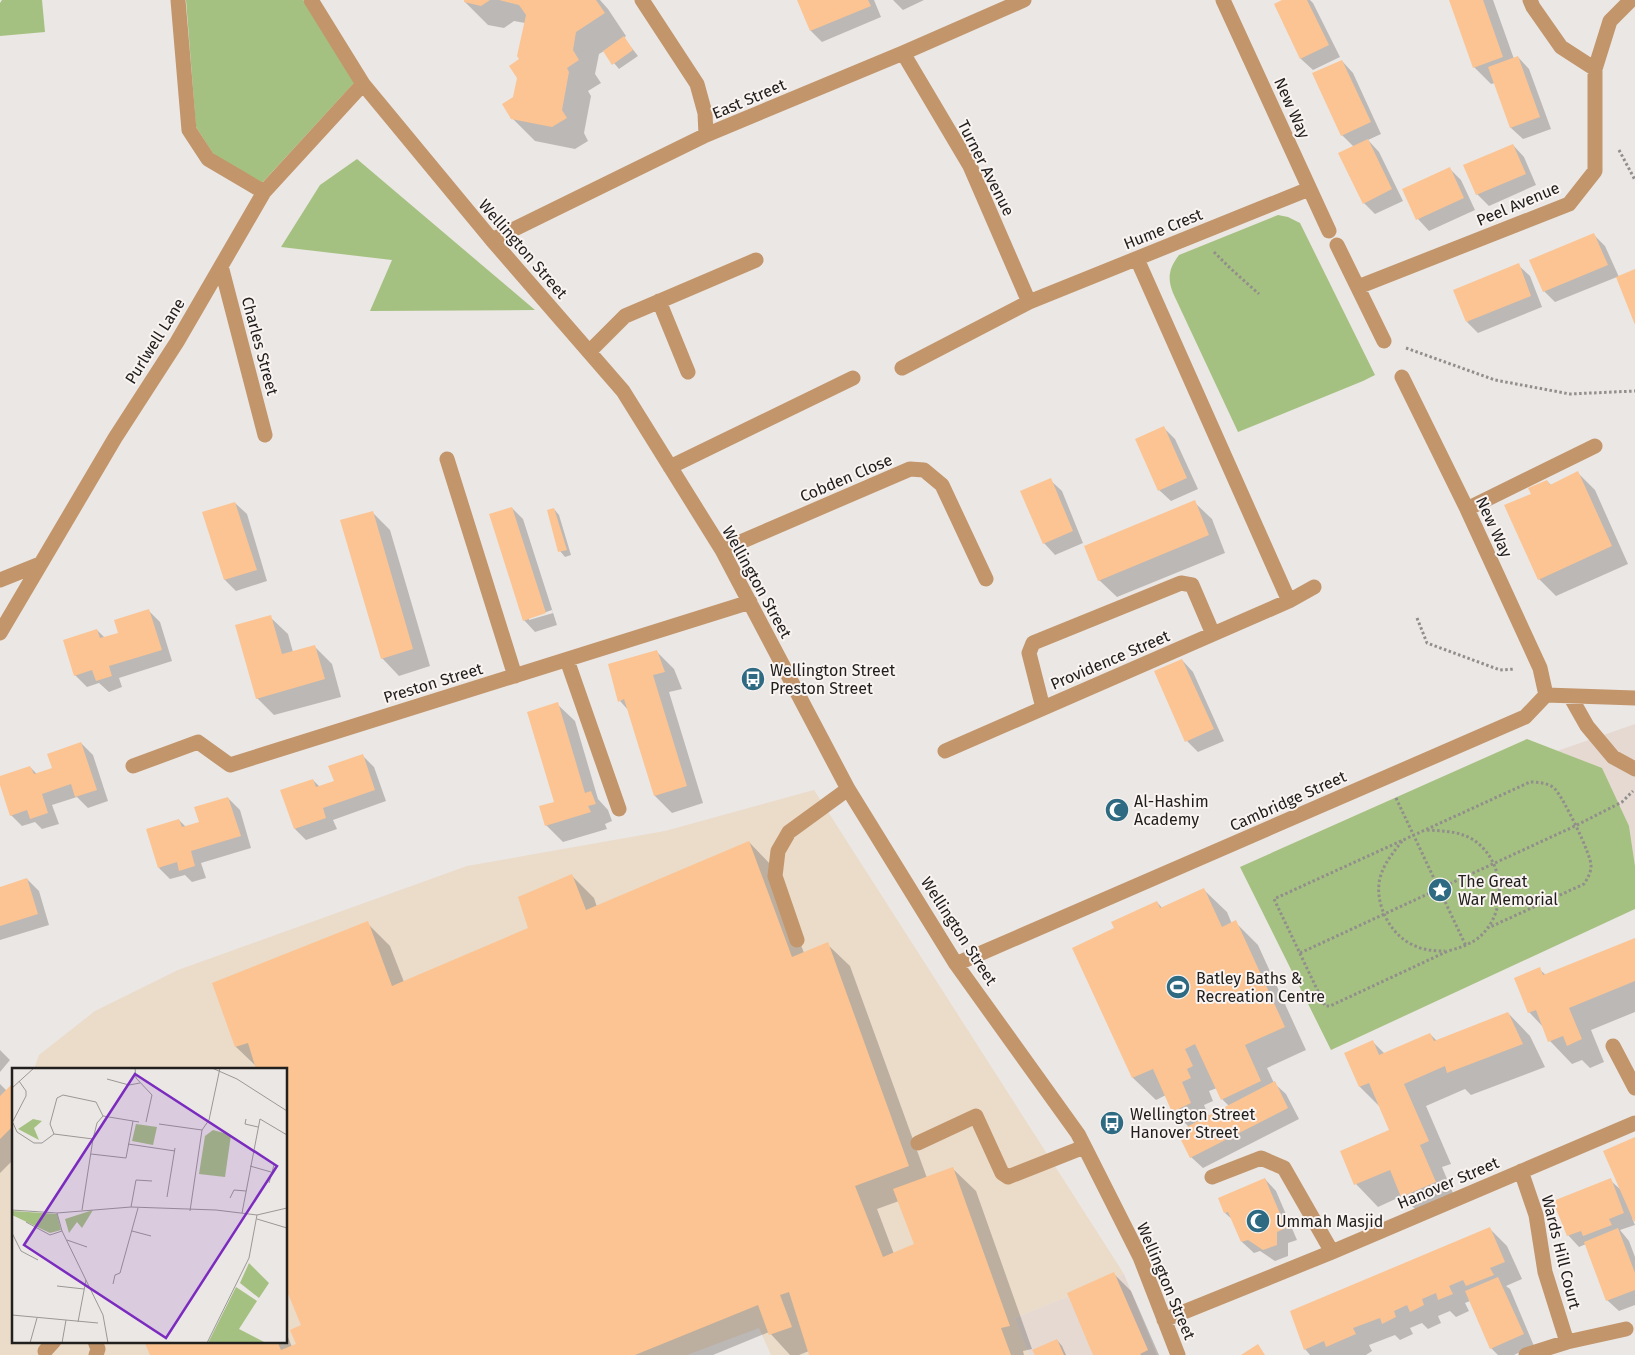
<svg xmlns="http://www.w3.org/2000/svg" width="1635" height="1355" viewBox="0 0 1635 1355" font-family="'Fira Sans',sans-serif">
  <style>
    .built { fill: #e5d9d2 }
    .industrial { fill: #ebdbc9 }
    .green { fill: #a5c181 }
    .shadow { fill: #0003; fill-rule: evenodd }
    .building { fill: #fcc492 }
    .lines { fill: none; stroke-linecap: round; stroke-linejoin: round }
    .path { stroke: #918e8c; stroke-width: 3; stroke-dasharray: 2.5 2.5; stroke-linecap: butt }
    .minor { stroke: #c2956b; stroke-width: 15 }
    .labels { text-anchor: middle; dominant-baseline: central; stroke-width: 4; stroke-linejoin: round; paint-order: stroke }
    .street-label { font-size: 16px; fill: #22201f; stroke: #f9f4f1 }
    .poi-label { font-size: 16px; fill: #22201f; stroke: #f9f4f1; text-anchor: start }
    .inset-road { fill: none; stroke: #9b9795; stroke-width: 1 }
    .view { fill: #7b2cbf; fill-opacity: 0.15; stroke: #7b2cbf; stroke-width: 2.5 }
    .inset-edge { fill: none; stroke: #22201f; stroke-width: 2.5 }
  </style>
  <rect width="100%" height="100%" fill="#ebe7e4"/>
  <path class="built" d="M1635,724V866L1629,826L1557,751Z
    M1124,1274L1157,1355H1029L1015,1318Z"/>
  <path class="industrial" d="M814,790L1124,1274L1015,1318L1029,1355H771L759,1328L687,1355H0V1103L14,1090V1341H286V1069H34L39,1055L95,1011L178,970L467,866L665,831Z"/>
  <path class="green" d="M2,0H42L45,32L0,36V3Z
    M186,0H303L354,83L262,183L214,155L196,127Z
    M357,159L535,310L370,311L392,260L281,247L320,185Z
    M1278,215L1288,217L1300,223L1375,375L1363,381L1238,432L1173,293C1167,278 1169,268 1179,255Z
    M1527,739L1602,768L1629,826L1635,866V909L1331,1050L1240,867Z"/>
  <path class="shadow" d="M466,0H600L608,9L626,36L624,38L638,56L619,69L604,51L599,54L595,74L601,83L588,91L591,96L584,133L588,141L575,149L535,141L512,118L525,23L514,21L504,28L488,25L465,2Z
    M799,0H874L881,17L822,42L811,31Z
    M893,0H924L903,10Z
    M1285,0H1310L1313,3L1340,57L1313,70L1301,59L1275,5Z
    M1450,0H1493L1514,59L1518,57L1529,69L1551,129L1523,139L1511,128L1495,83L1491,84L1474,67Z
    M1342,61L1353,73L1381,134L1368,140L1379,152L1403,201L1375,214L1364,203L1354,147L1342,135Z
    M1513,145L1524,157L1536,185L1489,206L1477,194Z
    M1450,169L1461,180L1475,210L1429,231L1418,219L1404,190Z
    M1594,235L1605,246L1619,277L1635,271V322L1617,277L1555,302L1544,291Z
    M1518,265L1530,276L1542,307L1478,333L1467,322Z
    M1164,428L1175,439L1198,489L1171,501L1159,490Z
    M1578,473L1595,490L1628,564L1556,596L1539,579L1532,494L1547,481L1551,485Z
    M1050,480L1062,491L1083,543L1055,555L1044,543Z
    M1194,502L1212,519L1225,553L1117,597L1099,580Z
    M235,503L247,514L267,581L236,591L225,580L204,513Z
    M512,508L523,519L557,625L535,632L524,620ZM552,610L553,613L529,620V618Z
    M554,509L559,515L571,555L565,557L560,551Z
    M372,512L390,530L430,666L399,676L382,658Z
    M149,611L160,622L172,661L119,678L122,687L109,692L99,683L87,687L75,675L97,630L105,638L119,634Z
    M270,617L288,634L293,652L315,647L332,664L341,697L274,715L257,698Z
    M657,652L674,669L682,689L669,692L703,803L672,813L655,796L629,711L620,701Z
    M1182,660L1193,672L1224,741L1198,752L1187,741Z
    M557,704L575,721L598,799L608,810L612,821L605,824L607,829L563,842L546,825L555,803Z
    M81,743L93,755L108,801L88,808L77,797L52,805L59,824L42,829L35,822L22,826L11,815L0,781V777L30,767L37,774L54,769Z
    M362,755L374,767L386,801L333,820L337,829L306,840L295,829L313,780L320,787L335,782Z
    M228,798L240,810L251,848L201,863L206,878L192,882L185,875L170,879L159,868L179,820L186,827L200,823Z
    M749,842L771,865L804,953L827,944L850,966L927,1178L953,1169L976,1191L1032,1349L1023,1351L1024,1355H810L809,1351L799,1355H790L769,1332L713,1355H151L146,1341H286V1332L292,1347L297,1345L303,1326L286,1069L257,1067L236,1047L214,984L367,923L390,946L404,982L529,929L571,875L594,898L597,907ZM899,1201L916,1245L894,1254L877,1209Z
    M27,879L39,891L49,925L0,940V888Z
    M1204,890L1227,912L1232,924L1235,922L1258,945L1306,1050L1267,1068L1274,1083L1286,1094L1299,1119L1203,1168L1191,1157L1189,1127L1173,1111L1166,1095L1156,1100L1133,1078L1074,948L1116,929L1157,902L1163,909ZM1217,1088L1222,1099L1229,1106L1209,1116L1204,1105L1213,1101L1209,1091Z
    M1635,939V1012L1591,1030L1604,1062L1590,1068L1582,1060L1572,1064L1550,1041L1544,1028L1529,1012L1539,969L1546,975Z
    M1508,1013L1530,1036L1545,1067L1471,1095L1465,1089L1426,1106L1451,1164L1442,1167L1458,1205L1425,1219L1402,1196L1378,1207L1356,1184L1391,1131L1380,1107L1360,1087L1346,1054L1373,1042L1385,1054L1430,1034L1437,1041Z
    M0,1050L10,1060L0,1072Z
    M0,1084L7,1091L14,1084V1159L0,1173Z
    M1635,1138V1221L1632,1218L1635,1225L1620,1230L1629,1241L1635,1257V1305L1619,1311L1607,1300L1586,1244L1579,1247L1568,1235L1610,1180L1621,1190Z
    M1265,1179L1276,1191L1297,1240L1288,1243V1256L1275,1261L1260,1251L1254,1253L1242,1242L1234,1221L1225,1213Z
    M1490,1229L1507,1246L1522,1279L1506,1286L1510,1289L1534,1346L1514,1355H1498L1491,1348L1470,1301L1465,1303L1469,1311L1456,1317L1450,1311L1438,1316L1441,1323L1428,1329L1422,1323L1410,1328L1413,1334L1400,1340L1395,1335L1369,1345L1372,1351L1366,1355H1310L1305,1349Z
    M1114,1274L1131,1291L1159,1355H1094Z
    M1057,1340L1062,1346L1066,1355H1036Z"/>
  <path class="building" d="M464,0H490L481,6L464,2Z
    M499,0H596L605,13L576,32L573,50L579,60L567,68L569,72L562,110L567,118L552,127L511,119L502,104L513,97L517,78L509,66L519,59L517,56L526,15L519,5Z
    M797,0H868L871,6L810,31Z
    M1282,0H1307L1329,45L1300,59L1274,4Z
    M1449,0H1483L1503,57L1473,68Z
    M624,36L633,50L612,65L603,51Z
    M1518,56L1540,117L1510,128L1488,67Z
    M1342,60L1371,122L1341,136L1312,73Z
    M1368,139L1392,189L1363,204L1338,153Z
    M1513,144L1526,174L1476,195L1463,165Z
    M1450,167L1464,198L1416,220L1402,189Z
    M1594,233L1608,265L1543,292L1529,260Z
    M1519,263L1531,296L1466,322L1453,290Z
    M1635,269V325L1616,277Z
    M1164,426L1187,478L1158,491L1135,439Z
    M1578,471L1612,546L1538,580L1504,505L1531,494L1528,488L1547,480L1550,485Z
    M1051,478L1073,531L1043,544L1020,491Z
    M1195,500L1209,535L1098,581L1084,546Z
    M235,502L257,570L224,580L202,512Z
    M512,507L546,613L523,621L489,514Z
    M554,508L567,550L558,552L547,510Z
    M373,511L413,649L381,659L340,520Z
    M149,609L162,650L109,666L112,676L96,681L92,670L74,676L63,640L97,629L100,638L118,633L114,620Z
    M271,615L282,654L315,645L325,679L256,699L235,625Z
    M657,650L665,672L653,675L687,786L654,796L624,699L618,702L608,664Z
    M1182,659L1214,729L1185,742L1154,671Z
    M558,702L585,793L591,791L596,804L588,806L591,812L545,826L539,806L554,802L527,712Z
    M81,742L97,790L75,797L71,784L42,794L48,813L30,819L27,810L10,816L0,785V776L30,766L34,774L52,768L47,754Z
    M363,754L375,790L323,808L326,818L294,829L280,790L313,779L316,787L334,781L328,766Z
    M228,797L241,836L191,851L195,866L179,871L177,862L158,868L146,829L179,819L182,827L199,822L194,807Z
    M749,841L792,957L828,942L909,1166L855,1186L883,1257L914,1244L893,1189L953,1167L1010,1326L1001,1328L1011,1355H809L789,1292L780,1295L792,1327L769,1335L758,1305L635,1355H150L144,1341H277L281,1350L296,1344L290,1330L301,1325L286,1289V1069H256L248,1043L235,1047L212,983L368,921L392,986L528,928L518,897L572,874L586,910Z
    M27,878L38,914L0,926V887Z
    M1204,888L1222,927L1236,920L1285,1027L1245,1045L1261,1081L1221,1100L1195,1044L1185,1049L1193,1066L1187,1069L1191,1078L1182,1082L1191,1103L1172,1112L1153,1069L1132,1078L1072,948L1114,928L1111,922L1157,901L1160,908Z
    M1635,938V981L1569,1008L1582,1039L1567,1046L1563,1036L1548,1042L1536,1010L1528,1013L1514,978L1540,967L1543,975Z
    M1508,1012L1523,1044L1447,1073L1445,1066L1404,1084L1429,1141L1420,1145L1436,1182L1401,1197L1390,1170L1354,1185L1340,1151L1389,1130L1369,1083L1359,1087L1344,1053L1373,1040L1379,1055L1430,1033L1434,1041Z
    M1275,1081L1288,1108L1190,1158L1177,1132Z
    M14,1082V1125L0,1139V1096Z
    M1635,1137V1221L1634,1222L1603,1151Z
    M1265,1178L1286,1228L1277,1232V1245L1263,1250L1248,1240L1241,1242L1228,1212L1224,1213L1218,1198Z
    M1611,1178L1624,1213L1609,1219L1612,1225L1583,1236L1581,1231L1567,1236L1553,1201Z
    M1490,1227L1505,1262L1490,1268L1494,1275L1466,1286L1463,1280L1449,1286L1453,1294L1438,1300L1436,1293L1422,1299L1424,1305L1410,1312L1407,1305L1394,1311L1396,1317L1382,1324L1380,1318L1353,1328L1356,1334L1326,1347L1324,1341L1304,1350L1290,1311Z
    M1618,1228L1635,1273V1290L1606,1301L1584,1242Z
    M1114,1272L1148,1350L1140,1354L1141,1355H1093L1067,1293Z
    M1498,1277L1524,1334L1490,1349L1465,1291Z
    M1057,1339L1064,1355H1035L1032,1350Z
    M1258,1344L1265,1355H1241Z"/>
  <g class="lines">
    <path class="path" d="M1619,150L1635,180
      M1214,252L1230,268L1259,294
      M1406,348L1495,380L1570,394L1635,391
      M1417,618L1427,643L1500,670L1515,669
      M1396,798L1466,946
      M1427,830C1443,831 1458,831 1472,839C1506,860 1509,914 1477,939C1468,945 1459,948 1448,951L1330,1006H1325L1274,899L1530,782C1539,782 1549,783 1555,789C1563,797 1592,856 1591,866C1591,872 1588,878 1584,884L1488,928
      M1402,841C1393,853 1384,863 1380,878C1374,902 1389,933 1411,944C1422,950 1433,951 1445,951
      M1300,953L1575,826L1622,802L1633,791"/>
    <path class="minor" d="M178,0L189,130L208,159L264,192
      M311,0L363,84L492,240L623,391L722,550L848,789L956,964L1078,1134L1140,1257L1178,1355
      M642,0L697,84L705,113L706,135
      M1223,0L1329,231
      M1530,0L1533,7L1561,47L1595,69
      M903,53L970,166L1029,302
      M492,240L706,135L903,53L1024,0
      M1337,245L1384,341
      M1137,259L1289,601
      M221,266L265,435
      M1358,287L1569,204L1595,171V69L1610,21L1631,0
      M659,301L688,372
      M589,352L625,316L756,260
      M902,368L1029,302L1309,189
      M1402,377L1467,509L1540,668L1546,695
      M447,459L515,676
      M670,467L853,378
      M1467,509L1595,446
      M722,550L910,469L924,470L942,485L986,579
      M0,580L40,564
      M0,633L115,438L177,342L264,192L363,84
      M567,660L619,809
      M1570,696L1587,726L1613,757L1635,769
      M1043,708L1029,653L1033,643L1181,583L1192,585L1213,634
      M945,751L1289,601L1314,587
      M133,766L198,742L230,765L750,602
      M797,940L775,876L778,851L789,832L848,789
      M956,964L1525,717L1546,695L1635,698
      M1613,1046L1635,1088
      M918,1143L976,1116L1002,1173L1008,1177L1084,1147
      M1521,1171L1536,1215L1545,1272L1567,1342
      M1212,1177L1261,1158L1284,1168L1332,1252
      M1164,1320L1332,1252L1635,1123
      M95,1341L98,1349L96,1355
      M45,1351L54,1341
      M1526,1355L1567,1342L1626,1329"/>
  </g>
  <defs>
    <g id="bus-disc" transform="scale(1.25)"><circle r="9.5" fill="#2e6b82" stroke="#f9f4f1"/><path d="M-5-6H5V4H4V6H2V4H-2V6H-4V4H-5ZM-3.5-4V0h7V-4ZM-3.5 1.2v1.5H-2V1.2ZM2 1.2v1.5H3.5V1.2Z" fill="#fff"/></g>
    <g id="mosque-disc" transform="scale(1.25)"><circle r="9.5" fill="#2e6b82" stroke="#f9f4f1"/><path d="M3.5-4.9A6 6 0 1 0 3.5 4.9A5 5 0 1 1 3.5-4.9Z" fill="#fff"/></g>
    <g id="sight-disc" transform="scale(1.25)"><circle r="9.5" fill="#2e6b82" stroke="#f9f4f1"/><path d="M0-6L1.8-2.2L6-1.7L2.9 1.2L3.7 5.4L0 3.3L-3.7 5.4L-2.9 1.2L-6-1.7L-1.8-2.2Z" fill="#fff"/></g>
    <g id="stadium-disc" transform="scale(1.25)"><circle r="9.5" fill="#2e6b82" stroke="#f9f4f1"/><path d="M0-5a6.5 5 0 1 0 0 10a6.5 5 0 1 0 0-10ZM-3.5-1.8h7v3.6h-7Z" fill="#fff"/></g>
  </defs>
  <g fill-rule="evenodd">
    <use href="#bus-disc" x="753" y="679"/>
    <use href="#mosque-disc" x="1117" y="810"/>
    <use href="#sight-disc" x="1440" y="890"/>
    <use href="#stadium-disc" x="1178" y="987"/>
    <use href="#bus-disc" x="1112" y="1123"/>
    <use href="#mosque-disc" x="1258" y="1221"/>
  </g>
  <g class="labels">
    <g class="street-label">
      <text transform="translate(749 99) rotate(-23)">East Street</text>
      <text transform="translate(1292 108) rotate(66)">New Way</text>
      <text transform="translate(986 168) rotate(63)">Turner Avenue</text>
      <text transform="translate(1518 204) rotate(-23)">Peel Avenue</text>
      <text transform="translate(1163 229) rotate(-22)">Hume Crest</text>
      <text transform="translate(523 249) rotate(49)">Wellington Street</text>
      <text transform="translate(155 341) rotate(-58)">Purlwell Lane</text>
      <text transform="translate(260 346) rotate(75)">Charles Street</text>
      <text transform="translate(846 478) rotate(-23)">Cobden Close</text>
      <text transform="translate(1494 527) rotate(65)">New Way</text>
      <text transform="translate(757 582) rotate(61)">Wellington Street</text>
      <text transform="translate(1110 660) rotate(-23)">Providence Street</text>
      <text transform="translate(433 683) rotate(-17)">Preston Street</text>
      <text transform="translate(1288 801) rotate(-24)">Cambridge Street</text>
      <text transform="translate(959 931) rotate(57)">Wellington Street</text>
      <text transform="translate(1448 1183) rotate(-23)">Hanover Street</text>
      <text transform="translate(1561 1252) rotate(76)">Wards Hill Court</text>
      <text transform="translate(1166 1281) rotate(67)">Wellington Street</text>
    </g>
    <g class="poi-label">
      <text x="770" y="670">Wellington Street<tspan x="770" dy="18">Preston Street</tspan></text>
      <text x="1134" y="801">Al-Hashim<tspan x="1134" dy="18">Academy</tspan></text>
      <text x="1458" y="881">The Great<tspan x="1458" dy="18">War Memorial</tspan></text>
      <text x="1196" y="978">Batley Baths &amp;<tspan x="1196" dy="18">Recreation Centre</tspan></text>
      <text x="1130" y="1114">Wellington Street<tspan x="1130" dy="18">Hanover Street</tspan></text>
      <text x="1276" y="1221">Ummah Masjid</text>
    </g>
  </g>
  <g transform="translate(12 1068)">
    <rect width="275" height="275" fill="#ebe7e4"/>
    <path d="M21,51L30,53L22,60L27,72L6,61ZM124,56L145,59L141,77L120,73ZM201,62L219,67L213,109L187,106L193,68ZM81,142L70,160L65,154L57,165L53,151ZM1,143L45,146L49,162L38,165L0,147ZM237,195L257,215L247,230L228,215ZM224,219L245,233L227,261L254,275H196Z" fill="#a5c181"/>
    <path class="inset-road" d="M123,0L124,10L140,27L134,54M200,0L225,11L275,43M95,11L117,17L128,15M0,20L22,0M91,48L127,54M234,51L233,56L246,59M0,55L14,28V23L7,13M1,55L5,64L22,75H30L42,66L81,71M147,56L190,62M42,66L38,56L45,30L51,27L84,34L91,48M116,76L163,83M79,86L114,90L121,53M238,98L259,104M257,115L262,97M155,129L163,80M218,130L222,122L234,123M119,139L124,112L140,113M0,142L45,145L119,139L204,142L245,147L275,140M70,142L81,71L85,55L91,48M178,143L190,62L197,52L208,0M45,145L50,163L91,247L96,275M230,145L248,51L275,67M245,151L275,160M14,154L38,167L50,163M120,163L139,168M0,165L9,183L26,192M55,172L75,179M101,216L103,207L108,205L126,140M45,218L72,221M0,247L86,255M66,254L74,212M18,275L25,250M50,275L54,252M195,275L237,190L245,147"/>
    <path class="view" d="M123,6L265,98L154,270L12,177Z"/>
    <rect width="275" height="275" class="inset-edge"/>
  </g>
</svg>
